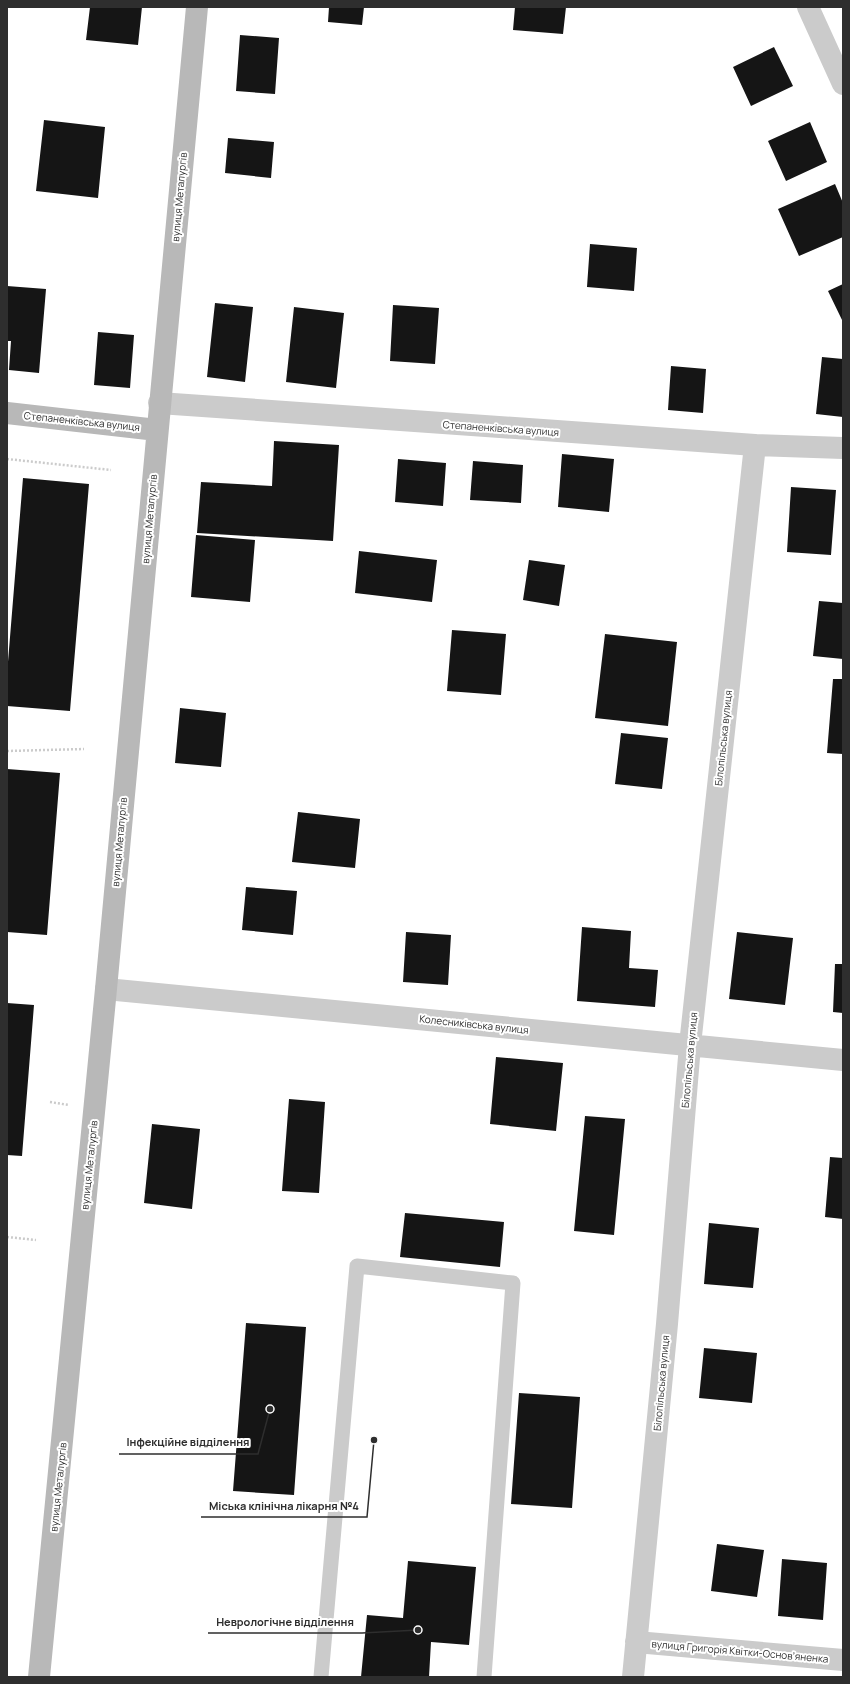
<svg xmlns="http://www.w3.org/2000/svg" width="850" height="1684" viewBox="0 0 850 1684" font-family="Manrope,sans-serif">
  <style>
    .building { fill: #151515 }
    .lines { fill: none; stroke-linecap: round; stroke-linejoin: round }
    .path { stroke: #cbcbcb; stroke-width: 2.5; stroke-dasharray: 2 2; stroke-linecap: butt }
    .lane { stroke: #cbcbcb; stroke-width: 15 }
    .street { stroke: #cbcbcb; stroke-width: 22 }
    .secondary { stroke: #b8b8b8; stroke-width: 22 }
    .labels { text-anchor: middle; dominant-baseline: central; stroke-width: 4; stroke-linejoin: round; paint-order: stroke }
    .street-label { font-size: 10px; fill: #2e2e2e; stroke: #fff }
    .leader { fill: none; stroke: #2e2e2e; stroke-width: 1.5 }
    .callout-dot { fill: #2e2e2e; stroke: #fff; stroke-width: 1.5 }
    .callout-label { font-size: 11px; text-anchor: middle; font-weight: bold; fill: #2e2e2e; stroke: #fff; stroke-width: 4; stroke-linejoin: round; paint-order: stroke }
  </style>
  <rect width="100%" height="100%" fill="#fff"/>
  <path class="building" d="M90,7H142L138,45L86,40Z
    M329,7H364L362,25L328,22Z
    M515,7H566L563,34L513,30Z
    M240,35L279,38L275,94L236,91Z
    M774,47L793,86L751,106L733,67Z
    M44,120L105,127L98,198L36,191Z
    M810,122L827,162L786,181L768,141Z
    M228,138L274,142L271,178L225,173Z
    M835,184L843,203V237L799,256L778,209Z
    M590,244L637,248L634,291L587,287Z
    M843,284V322L828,291Z
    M7,286L46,289L39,373L9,370L11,341H7Z
    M215,303L253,307L245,382L207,377Z
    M393,305L439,308L435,364L390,361Z
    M294,307L344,313L336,388L286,382Z
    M98,332L134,335L130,388L94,385Z
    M822,357L843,359V417L816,414Z
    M671,366L706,369L703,413L668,410Z
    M274,441L339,445L333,541L197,533L201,482L272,486Z
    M562,454L614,459L609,512L558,507Z
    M398,459L446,463L443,506L395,502Z
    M473,461L523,465L521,503L470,500Z
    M23,478L89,484L70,711L7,706V674Z
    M791,487L836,490L831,555L787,552Z
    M196,535L255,540L250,602L191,597Z
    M359,551L437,560L432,602L355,593Z
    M529,560L565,565L559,606L523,600Z
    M819,601L843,603V659L813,656Z
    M452,630L506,634L501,695L447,691Z
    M605,634L677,642L668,726L595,718Z
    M833,679H843V754L827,753Z
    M180,708L226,713L221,767L175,763Z
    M621,733L668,738L662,789L615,784Z
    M7,769L60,773L47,935L7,932Z
    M298,812L360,819L355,868L292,862Z
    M246,887L297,891L293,935L242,930Z
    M582,927L631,931L629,968L658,970L655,1007L577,1001Z
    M406,932L451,935L448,985L403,982Z
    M737,932L793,938L785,1005L729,999Z
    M835,964H843V1013L833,1012Z
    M7,1003L34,1005L22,1156L7,1155Z
    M496,1057L563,1063L556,1131L490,1124Z
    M289,1099L325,1102L319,1193L282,1191Z
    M585,1116L625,1119L614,1235L574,1231Z
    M152,1124L200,1129L192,1209L144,1203Z
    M830,1157L843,1158V1219L825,1217Z
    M405,1213L504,1222L500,1267L400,1257Z
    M709,1223L759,1228L753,1288L704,1284Z
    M246,1323L306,1327L294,1495L233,1491Z
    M704,1348L757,1353L752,1403L699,1398Z
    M519,1393L580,1397L572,1508L511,1504Z
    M717,1544L764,1550L757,1597L711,1591Z
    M782,1559L827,1563L823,1620L778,1616Z
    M408,1561L476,1567L469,1645L431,1642L429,1677H361L367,1615L403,1618Z"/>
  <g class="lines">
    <path class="path" d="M7,459L111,470
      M7,751L84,749
      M50,1102L69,1105
      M7,1237L36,1240"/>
    <path class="lane" d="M321,1677L357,1266L513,1283L484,1677"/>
    <path class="street" d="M808,7L843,84
      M159,403L755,445L843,448
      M106,989L843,1060
      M636,1642L843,1660
      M633,1677L667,1324L690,1045L755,445"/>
    <path class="secondary" d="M7,413L157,430
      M39,1677L106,989L197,7"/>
  </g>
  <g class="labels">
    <g class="street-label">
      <text transform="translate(179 197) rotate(-85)">вулиця Металургів</text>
      <text transform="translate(82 421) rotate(6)">Степаненківська вулиця</text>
      <text transform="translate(501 428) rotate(4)">Степаненківська вулиця</text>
      <text transform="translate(149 519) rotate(-85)">вулиця Металургів</text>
      <text transform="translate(723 738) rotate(-84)">Білопільська вулиця</text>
      <text transform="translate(119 842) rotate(-85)">вулиця Металургів</text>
      <text transform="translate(474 1024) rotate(6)">Колесниківська вулиця</text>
      <text transform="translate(689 1060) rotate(-85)">Білопільська вулиця</text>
      <text transform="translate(89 1165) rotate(-84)">вулиця Металургів</text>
      <text transform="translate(661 1383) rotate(-85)">Білопільська вулиця</text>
      <text transform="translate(58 1487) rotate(-84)">вулиця Металургів</text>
      <text transform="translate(740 1651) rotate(5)">вулиця Григорія Квітки-Основʼяненка</text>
    </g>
  </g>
  <path class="leader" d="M270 1409L258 1454H119M374 1440L367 1517H201M418 1630L362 1633H208"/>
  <g class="callout-dot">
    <circle cx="270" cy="1409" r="4"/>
    <circle cx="374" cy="1440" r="4"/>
    <circle cx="418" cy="1630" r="4"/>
  </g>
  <g class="callout-label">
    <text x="188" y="1446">Інфекційне відділення</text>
    <text x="284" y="1510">Міська клінічна лікарня №4</text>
    <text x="285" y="1626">Неврологічне відділення</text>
  </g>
  <rect width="850" height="1684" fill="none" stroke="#2e2e2e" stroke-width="16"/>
</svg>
